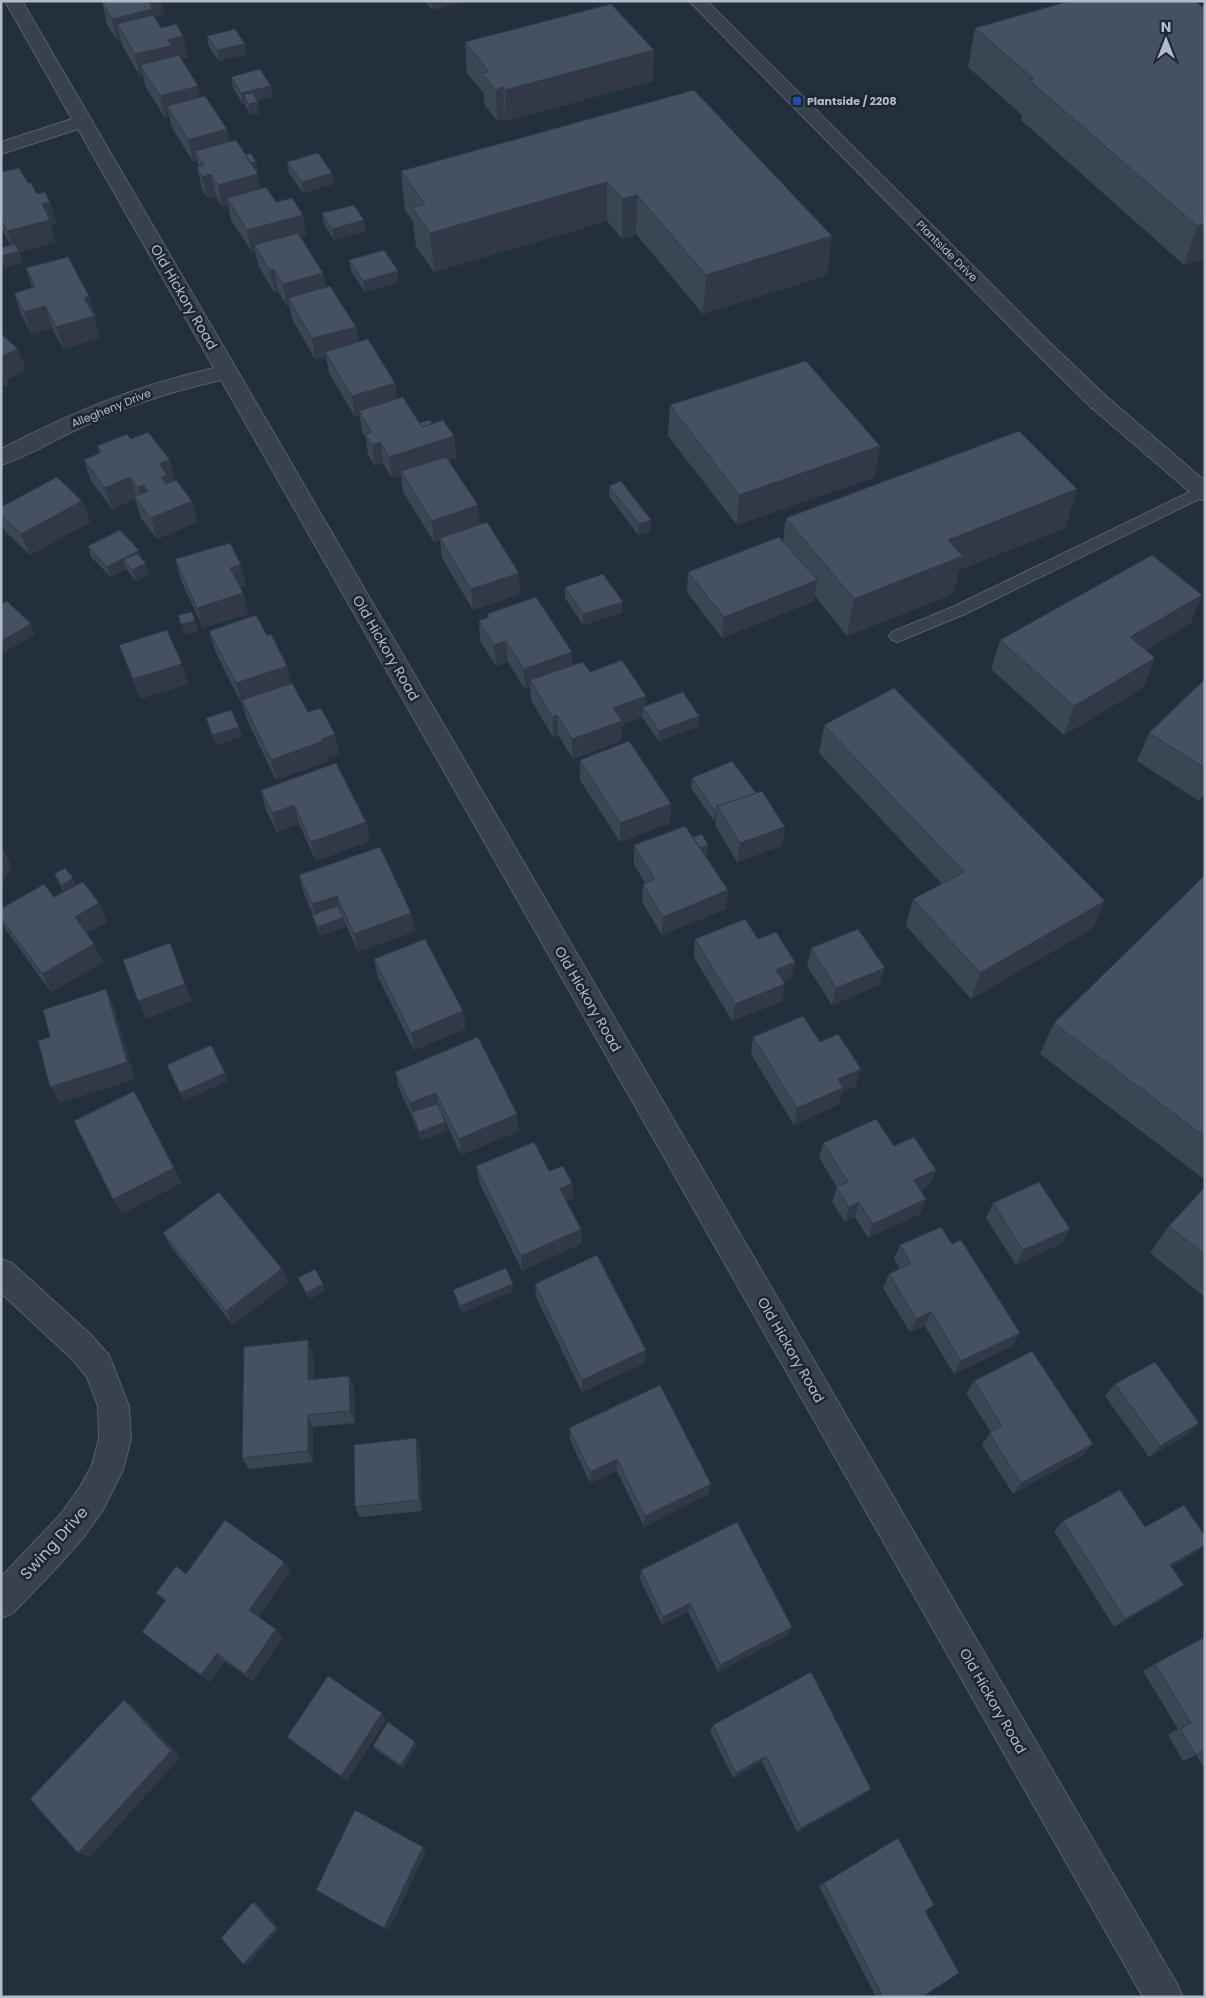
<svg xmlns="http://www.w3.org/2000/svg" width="1206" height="1998" viewBox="0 0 1206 1998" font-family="Poppins,sans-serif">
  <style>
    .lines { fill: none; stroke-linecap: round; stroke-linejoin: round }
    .service-casing { stroke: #565f6c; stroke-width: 2 }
    .minor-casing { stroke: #565f6c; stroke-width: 2 }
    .tertiary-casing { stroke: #565f6c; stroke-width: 2 }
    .service { fill: #38414e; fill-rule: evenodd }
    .minor { fill: #38414e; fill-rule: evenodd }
    .tertiary { fill: #38414e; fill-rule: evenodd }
    .wall { fill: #3b4654 }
    .shaded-wall { fill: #303945 }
    .building { fill: #455162; stroke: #303945 }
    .transit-dot { fill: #1a4fb4; stroke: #1d2633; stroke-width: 2 }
    .labels { text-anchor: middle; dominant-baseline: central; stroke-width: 5; stroke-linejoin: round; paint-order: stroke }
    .far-poi-label { font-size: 11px; font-weight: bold; fill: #b4bcc9; stroke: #1d2633; text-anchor: start }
    .far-street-label { font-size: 11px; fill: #b4bcc9; stroke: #1d2633 }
    .street-label { font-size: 14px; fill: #b4bcc9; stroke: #1d2633 }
    .near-street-label { font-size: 16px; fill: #b4bcc9; stroke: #1d2633 }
  </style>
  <rect width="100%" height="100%" fill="#242f3e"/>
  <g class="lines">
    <g class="service-casing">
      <path id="service" d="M1205,487V496L965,614L897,642L892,640L889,636L892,632L955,606L1198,488Z"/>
    </g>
    <g class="minor-casing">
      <path id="minor" d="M5,1H22L1177,1984L1183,1997H1143L221,380C173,391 128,405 84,426C59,437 26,458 1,465V449C72,412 136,386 214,368L78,129L1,154V142L72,119Z
        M1,1259L12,1263L90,1334L109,1355L129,1406L131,1439L123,1470L103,1510L83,1538L60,1564L13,1613L1,1618V1577L60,1515L80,1487L92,1465L99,1439L98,1406L87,1377L73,1360L1,1293Z"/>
    </g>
    <g class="tertiary-casing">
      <path id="tertiary" d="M689,1H707L1050,343L1108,398L1205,481V501L1197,498L1092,408L1036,353Z"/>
    </g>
    <use href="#service" class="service"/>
    <use href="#minor" class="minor"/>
    <use href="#tertiary" class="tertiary"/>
  </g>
  <path class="wall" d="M102,1H161L164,14L155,16L156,19L161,28L188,57L181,59L201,98L229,142L245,155L256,162L258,173H257L260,189L276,202L307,236L301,238L323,273L326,288L356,327L358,342L395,383L397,399L419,423H432L454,436L456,458L448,460L480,525L520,594L473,610L442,558L440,540L434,542L403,492L401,475L392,478L383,463L375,466L368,455L366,438L362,432L360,416L355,417L329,373L326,357L315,359L292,319L289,305L287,306L278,291L274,292L259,267L255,251L252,252L231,220L228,205L222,207L216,196L207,198L202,189L197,167H199L197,160L193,161L172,128L169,116L165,118L145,86L143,75L140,76L122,45L120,39L117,40L107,25Z
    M425,1H466L432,10Z
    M1205,9V258L1184,265L1021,120L1022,115L968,67L975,28Z
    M207,36L247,54L219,61L209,47Z
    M465,42L653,81L506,121L505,118L497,121L484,104V93L467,73Z
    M231,77L273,97L257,101L260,113L250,115L245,104H243L233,88Z
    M694,90L827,275L703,314L636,234L622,239L607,221L434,272L416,247L413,222L405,210L401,171Z
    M287,162L332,173L334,184L303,193L289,173Z
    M1,172L28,183L37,194L57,223L51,225L56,242L19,252L22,262L5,267L1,260V248L10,245L1,227Z
    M322,213L366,231L334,240L324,224Z
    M349,260L399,282L365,292L351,271Z
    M26,268L89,296L96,317L94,318L100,338L63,349L52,328L31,334L21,314L14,293L32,287Z
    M670,405L875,477L737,525L668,436Z
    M131,439L175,480L198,522L157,539L141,518L135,499L112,509L91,481L84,460L99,453L97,446Z
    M609,486L651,531L638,535L609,496Z
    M1077,489L1065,528L959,570L953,594L847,636L815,596L814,601L722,638L687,592L688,572L783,541L786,518Z
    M82,501L90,522L30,555L5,531L1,522V507Z
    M88,546L139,550L142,560L149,574L136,581L126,569L111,577L91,557Z
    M175,559L246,585L240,587L243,593L248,614L203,628L181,580Z
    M565,587L622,612L583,625L565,598Z
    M1202,595L1190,624L1146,650L1155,658L1144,687L1064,735L991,669L1000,640Z
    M487,614L572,652V666L646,696V706L699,716V726L659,741L642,717L622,725L621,741L573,759L558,735L553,737L531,700L530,687L525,689L508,662L496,666L480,641L479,621L488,617Z
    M209,631L267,636L287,666L291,683L308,712L335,734L339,754L327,758L328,761L276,780L247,720L242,703H241L215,651Z
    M119,645L188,684L140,699Z
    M1205,679V795L1199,801L1137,761L1149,733Z
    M206,718L239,727L242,737L216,745L209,728Z
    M824,725L1105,901L1093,928L971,999L906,926L913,899L942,884L819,753Z
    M580,760L671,804L670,823L620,842L580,780Z
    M692,778L782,846L737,862L715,825L716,820L714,821L691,788Z
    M261,790L366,822L370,841L316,861L299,824L277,832L266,810Z
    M693,837L708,845L707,854L705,855L728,890L726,909L662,935L642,902L643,884L645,883L634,864V845Z
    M54,874L77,885L107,922L87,933L103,962L51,992L6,930L1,920V909L54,897L64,892L59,884Z
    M299,875L415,931L358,952L344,920L345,927L320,936L315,924L312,915H313L304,894Z
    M1205,875V1180L1040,1054L1054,1023Z
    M695,939H758L791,979L784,982L782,1001L732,1021L694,957Z
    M811,948L880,985L832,1005L807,966Z
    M374,959L463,1011L466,1029L414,1050L378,977Z
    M753,1037L820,1042L856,1086L842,1092L839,1104L794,1125L751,1054Z
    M395,1072L519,1131L461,1155L443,1116L445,1122L447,1131L421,1140L413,1119L399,1088Z
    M823,1143L894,1146L936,1170L930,1185L920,1190V1214L868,1238L855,1217L845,1222L832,1202L837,1187L819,1158Z
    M476,1166L549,1171L572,1183L573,1198L566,1201L581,1229L582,1243L522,1271L479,1182Z
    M1205,1187V1297L1150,1253L1169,1226Z
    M993,1203L1070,1229L1062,1243L1016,1265L986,1218Z
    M163,1233L282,1269L288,1283L233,1325L171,1247Z
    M952,1244L1020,1333L1012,1346L954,1374L925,1326L910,1332L883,1288L889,1274L900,1268L894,1259L900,1245Z
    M513,1284V1291L462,1313L455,1297L453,1290Z
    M535,1284L645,1363L582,1392L536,1297Z
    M313,1353L314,1379L349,1376L354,1388L355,1423L313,1427V1462L249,1469L242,1458Z
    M974,1381L1083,1455L1013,1494L982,1445L991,1432L966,1393Z
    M1115,1384L1187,1435L1149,1457L1105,1396Z
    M569,1428L709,1494L644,1527L617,1471L590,1483L570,1440Z
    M416,1438L420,1450L422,1511L360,1517L355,1507Z
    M1063,1521L1145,1527L1197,1552L1171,1567L1184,1585L1171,1594L1114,1627L1054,1531Z
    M641,1570L792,1627L788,1635L718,1672L688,1612L662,1625L640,1579Z
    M291,1571L258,1616L283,1638L253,1681L225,1661L210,1682L152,1640L142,1632L165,1601L156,1593L186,1574Z
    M1205,1637V1769L1196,1755L1183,1761L1168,1735L1178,1729L1143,1671L1155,1664Z
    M382,1713L386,1720L347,1781L294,1743L287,1737Z
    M713,1725L865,1794L797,1832L762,1762L733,1778L710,1731Z
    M417,1745L403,1768L375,1749L373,1746Z
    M898,1838L922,1997H876L819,1886Z"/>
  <path class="shaded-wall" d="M146,1H161L164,14L155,16L158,30L117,24L120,39L117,40L112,19Z
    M431,1H466L432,10Z
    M183,36L188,57L175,60L140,65L143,75L140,76L135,54L168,40Z
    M245,44L247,54L219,61L217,50Z
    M654,50L653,81L506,121L505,90Z
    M198,86L203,108L167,106L169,116L165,118L160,96Z
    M271,86L273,97L248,103L244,94L245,104H243L241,93Z
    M503,87L505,118L497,121L496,90Z
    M258,102L260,113L250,115L248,104Z
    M227,129L231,151H195L197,160L193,161L188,140Z
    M256,162L258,173L249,175L247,164Z
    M332,173L334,184L303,193L302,182Z
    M211,174L216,196L207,198L202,177Z
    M258,174L262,196L227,198L228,205L222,207L218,185Z
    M607,182V221L434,272L430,233Z
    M637,195L636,234L622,239V199Z
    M50,202L57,223L51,225L56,242L19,252L22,262L5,267L2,256L14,252L7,231L42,204Z
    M303,215L307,236L257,250L254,245L255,251L252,252L247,230Z
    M364,220L366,231L334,240L332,229Z
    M1205,223V258L1184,265L1197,226Z
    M832,236L827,275L703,314L706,275Z
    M274,269L278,291L274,292L270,270Z
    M398,271L399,282L365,292L363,281Z
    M323,273L327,294L288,298L289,305L287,306L283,284Z
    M89,296L96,317L94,318L100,338L63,349L56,327L84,298Z
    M45,306L52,328L31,334L24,312Z
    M356,327L359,348L325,352L326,357L315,359L312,338Z
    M18,349L26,370L7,380L9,385L1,388V357Z
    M395,383L398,404L359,411L360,416L355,417L352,396Z
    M454,436L456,458L403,475L401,471V475L392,478L389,457Z
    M380,442L383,463L375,466L372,445Z
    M880,446L875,477L737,525L739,495Z
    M170,460L176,481L173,496L161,477L159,464Z
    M130,477L137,498L134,497L135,499L112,509L105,488Z
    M144,485L150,506L145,508L138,487Z
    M1077,489L1065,528L959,570L953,594L847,636L854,599L948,540Z
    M82,501L90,522L30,555L21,534Z
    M192,501L198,522L157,539L151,518Z
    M478,505L480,526L440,538V540L434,542L432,521Z
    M651,520V531L638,535L639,524Z
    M139,550L143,561L123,560L126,569L111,577L107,567Z
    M146,563L149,574L136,581L132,570Z
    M241,565L246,585L235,589L230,568Z
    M519,573L520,594L473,610L471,589Z
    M817,580L814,601L722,638L724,617Z
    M243,593L248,614L203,628L197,608Z
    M1202,595L1190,624L1119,666L1130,637Z
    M623,602L622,612L583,625V614Z
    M195,621L198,631L184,635L181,624Z
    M31,624L35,635L1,654V641Z
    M506,641L508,662L496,666L494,645Z
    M572,652V672L530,680V687L525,689L524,669Z
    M1155,658L1144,687L1064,735L1074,706Z
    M182,664L188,684L140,699L133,679Z
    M287,666L292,686L242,700V703H241L236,683Z
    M646,696V711L643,707L642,717L622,725L621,741L573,759L572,739L613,708Z
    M557,715L558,735L553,737V717Z
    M699,716V726L659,741V731Z
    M239,727L242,737L216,745L213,735Z
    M335,734L339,754L327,758L328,761L276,780L271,760Z
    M1205,790V795L1199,801Z
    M671,804L670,823L620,842V823Z
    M294,805L299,824L277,832L272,813Z
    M715,811H717L716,820L714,821Z
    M366,822L370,841L316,861L311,842Z
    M785,827L782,846L737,862L740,843Z
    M708,845L707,854L694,859L695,849Z
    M3,848L12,867L1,884V851Z
    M73,878L78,888L66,894L62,885Z
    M728,890L726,909L662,935L663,917Z
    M337,896L341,914L317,923L312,904Z
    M1105,901L1093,928L971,999L980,973Z
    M99,903L107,922L83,935L75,917Z
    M411,913L415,931L358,952L354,934Z
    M343,917L345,927L320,936L318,927Z
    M170,943L192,1001L146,1019L138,1001Z
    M94,944L103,962L51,992L42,974Z
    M795,962L791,979L773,987L776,970Z
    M885,968L880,985L832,1005L836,988Z
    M785,984L782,1001L732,1021L735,1004Z
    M106,989L114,1007L135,1079L60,1103L50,1087Z
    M463,1011L466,1029L414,1050L411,1033Z
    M861,1069L856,1086L842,1092L839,1104L794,1125L797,1108L838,1079Z
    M225,1073L228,1081L184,1101L180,1093Z
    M436,1093L439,1109L412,1113L410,1103Z
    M517,1114L519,1131L461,1155L459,1139Z
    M445,1122L447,1131L421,1140L419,1132Z
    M174,1168L182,1183L122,1214L113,1199Z
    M936,1170L930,1185L908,1196L914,1180Z
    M572,1183L573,1198L561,1204L560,1189Z
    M926,1199L920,1214L868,1238L873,1224Z
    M859,1202L855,1217L845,1222L849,1207Z
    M581,1229L582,1243L522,1271L521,1256Z
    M1070,1229L1062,1243L1016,1265L1023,1250Z
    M282,1269L288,1283L233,1325L226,1311Z
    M323,1284L326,1291L309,1300L306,1293Z
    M513,1284V1291L462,1313L460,1306Z
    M931,1312L925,1326L910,1332L916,1319Z
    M1020,1333L1012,1346L954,1374L961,1361Z
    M308,1340L313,1353L314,1392L308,1380Z
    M646,1350L645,1363L582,1392V1380Z
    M349,1376L354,1388L355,1423L350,1411Z
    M308,1415L313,1427V1462L308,1451Z
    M1199,1423L1187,1435L1149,1457L1160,1446Z
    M416,1438L420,1450L422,1511L419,1500Z
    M1093,1444L1083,1455L1013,1494L1021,1483Z
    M617,1459V1471L590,1483V1472Z
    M711,1484L709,1494L644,1527L645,1516Z
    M1205,1545V1546L1197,1552L1158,1575L1170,1565Z
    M284,1562L291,1571L257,1619L249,1610Z
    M1184,1585L1171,1594L1114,1627L1125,1619Z
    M690,1603L688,1612L662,1625L663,1617Z
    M792,1627L788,1635L718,1672L720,1665Z
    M276,1629L283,1638L253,1681L245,1674Z
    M217,1653L225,1661L210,1682L201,1675Z
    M124,1700L134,1707L181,1757L90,1857L78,1853Z
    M382,1713L386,1720L347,1781L341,1776Z
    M415,1742L417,1745L403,1768L401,1765Z
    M766,1756L762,1762L733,1778L736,1773Z
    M871,1789L865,1794L797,1832L801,1828Z
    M423,1847L427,1850L389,1930L384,1928Z
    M253,1902L257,1903L279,1929L247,1965L243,1964Z"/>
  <path class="building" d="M107,1H148L153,9L112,19L102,3L107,2Z
    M1069,1H1195L1205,9V223L1197,226L1029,80L1034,79L975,28Z
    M611,4L654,50L505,90L503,87L496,90L482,73L489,72L465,42Z
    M153,15L161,28L176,24L183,36L168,40L171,46L135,54L117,24Z
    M235,29L245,44L217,50L207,36Z
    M179,55L198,86L160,96L140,65Z
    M260,69L271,86L241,93L231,77Z
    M694,90L832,236L706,275L637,195L622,199L607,182L430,233L412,208L425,204L401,171Z
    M253,93L258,102L248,104L244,94Z
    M205,96L227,129L188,140L167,106Z
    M236,140L258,174L218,185L211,174L202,177L197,167L204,165L195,151Z
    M251,153L256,162L250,163L245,155Z
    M318,153L332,173L302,182L287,162Z
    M19,168L28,183H31L37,194L45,192L50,202L42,204L50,220L7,231L1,220V172Z
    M266,187L276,202L292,198L303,215L247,230L227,198Z
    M354,205L364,220L332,229L322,213Z
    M298,233L323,273L283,284L274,269L270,270L254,245Z
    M15,244L19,251L2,256L1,248Z
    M384,250L398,271L363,281L349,260Z
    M68,257L89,296L84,298L94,316L56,327L45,306L24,312L14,293L35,287L26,268Z
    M330,286L356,327L312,338L288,298Z
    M1,334L18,349L1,357Z
    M368,339L395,383L352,396L325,352Z
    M806,361L880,446L739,495L670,405Z
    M403,397L422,427L443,420L454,436L389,457L380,442L372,445L365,434L372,432L359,411Z
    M430,420L432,423L422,427L419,423Z
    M1019,431L1077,489L948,540L963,556L854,599L786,518Z
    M148,432L170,460L159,464L167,475L161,477L166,484L176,480L192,501L151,518L134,497L148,491L144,485L138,487L130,477L105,488L84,460L102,452L97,446L127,434L131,439Z
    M446,457L478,505L432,521L401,471Z
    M57,477L82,501L21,534L1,515V507Z
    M621,481L651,520L639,524L609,486Z
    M487,522L519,573L471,589L440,538Z
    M120,530L139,550L107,567L88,546Z
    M779,537L817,580L724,617L688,572Z
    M230,543L241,565L230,568L243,593L197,608L175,559Z
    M137,554L146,563L132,570L123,560Z
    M1152,555L1202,595L1130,637L1155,658L1074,706L1000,640Z
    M603,574L623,602L583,614L565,587Z
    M536,597L572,652L524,669L506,641L494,645L479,621L489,617L487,614Z
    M7,601L31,624L1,641V604Z
    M192,612L195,621L181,624L178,615Z
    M256,615L267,636L271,634L287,666L236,683L209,631Z
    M167,630L182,664L133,679L119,645Z
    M622,660L646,696L613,708L622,721L572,739L557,715L553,717L530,680L583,662L590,672Z
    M1205,679V768L1149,733Z
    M292,683L308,712L321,708L335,734L322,739L323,741L271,760L242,700Z
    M894,688L1105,901L980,973L913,899L964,872L824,725Z
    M683,692L699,716L659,731L643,707Z
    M231,710L239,727L213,735L206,718Z
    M629,741L671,804L620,823L580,760Z
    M732,761L756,793L717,806V811H715L692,778Z
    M336,763L366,822L311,842L294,805L272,813L261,790Z
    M762,791L785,827L740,843L717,806Z
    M685,826L728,890L663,917L643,884L655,879L634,845Z
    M702,834L708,845L700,848L693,837Z
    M380,847L411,913L354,934L337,896L312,904L299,875Z
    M65,868L73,878L62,885L54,874Z
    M1205,875V1137L1054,1023Z
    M83,882L99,903L75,917L94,944L42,974L1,918V909L44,884L54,897Z
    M338,906L343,917L318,927L312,915Z
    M745,919L758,939L776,932L795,962L776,970L785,984L735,1004L695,939Z
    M858,929L885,968L836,988L811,948Z
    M425,939L463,1011L411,1033L374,959Z
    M170,943L185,984L138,1001L123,960Z
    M106,989L127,1062L50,1087L38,1041L50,1037L43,1010Z
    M803,1016L820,1042L838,1034L861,1069L838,1079L843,1088L797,1108L753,1037Z
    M478,1037L517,1114L459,1139L436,1093L410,1103L395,1072Z
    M211,1045L225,1073L180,1093L167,1065Z
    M134,1091L174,1168L113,1199L74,1121Z
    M437,1104L445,1122L419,1132L412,1112Z
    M876,1119L894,1146L914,1137L936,1170L914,1180L926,1199L873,1224L859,1202L849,1207L836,1187L848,1182L823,1143Z
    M534,1142L549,1171L563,1166L572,1183L560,1189L581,1229L521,1256L476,1166Z
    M1039,1182L1070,1229L1023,1250L993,1203Z
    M1205,1187V1255L1169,1226Z
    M219,1192L282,1269L226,1311L163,1233Z
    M941,1227L952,1244L961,1240L1020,1333L961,1361L931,1312L916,1319L889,1274L911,1263L900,1245Z
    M597,1255L646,1350L582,1380L535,1284Z
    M506,1268L513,1284L460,1306L453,1290Z
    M315,1269L323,1284L306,1293L298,1278Z
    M308,1340V1380L349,1376L350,1411L308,1415V1451L242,1458L244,1347Z
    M1032,1351L1093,1444L1021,1483L989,1433L1002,1426L974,1381Z
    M1155,1362L1199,1423L1160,1446L1115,1384Z
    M660,1385L711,1484L645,1516L617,1459L590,1472L569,1428Z
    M416,1438L419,1500L355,1507L354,1445Z
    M1120,1490L1145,1527L1184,1505L1205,1536V1545L1170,1565L1184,1585L1125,1619L1063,1521Z
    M225,1520L284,1562L249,1610L276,1629L245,1674L217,1653L201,1675L142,1632L166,1600L156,1593L166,1580L176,1566L186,1574Z
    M737,1522L792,1627L720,1665L690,1603L663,1617L641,1570Z
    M1205,1637V1750L1196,1755L1180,1729L1191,1723L1155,1664Z
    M811,1672L871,1789L801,1828L766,1756L736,1773L713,1725Z
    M328,1676L382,1713L341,1776L287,1737Z
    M124,1700L171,1751L78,1853L30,1799Z
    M388,1722L415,1742L401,1765L373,1746Z
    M355,1810L423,1847L384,1928L316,1890Z
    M898,1838L934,1905L925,1911L959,1973L922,1997H883L824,1883Z
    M253,1902L276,1928L243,1964L221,1938Z"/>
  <rect class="transit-dot" x="792" y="96" width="10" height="10" rx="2.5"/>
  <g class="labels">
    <g class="far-poi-label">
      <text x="807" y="101">Plantside / 2208</text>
    </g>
    <g class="far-street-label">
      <text transform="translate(947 251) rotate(45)">Plantside Drive</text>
      <text transform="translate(111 408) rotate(-22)">Allegheny Drive</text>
    </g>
    <g class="street-label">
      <text transform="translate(184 297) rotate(60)">Old Hickory Road</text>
      <text transform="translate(386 648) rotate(60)">Old Hickory Road</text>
      <text transform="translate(588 999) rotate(60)">Old Hickory Road</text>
      <text transform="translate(791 1350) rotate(60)">Old Hickory Road</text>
      <text transform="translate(993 1701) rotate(60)">Old Hickory Road</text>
    </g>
    <g class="near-street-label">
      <text transform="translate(54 1543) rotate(-48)">Swing Drive</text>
    </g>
  </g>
  <rect width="1206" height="1998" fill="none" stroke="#b4bcc9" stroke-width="5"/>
  <g transform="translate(1166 40)" stroke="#1d2633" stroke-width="4" paint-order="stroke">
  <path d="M0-4L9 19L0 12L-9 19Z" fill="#b4bcc9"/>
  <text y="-8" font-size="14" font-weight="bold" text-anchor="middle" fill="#b4bcc9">N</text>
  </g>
</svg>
